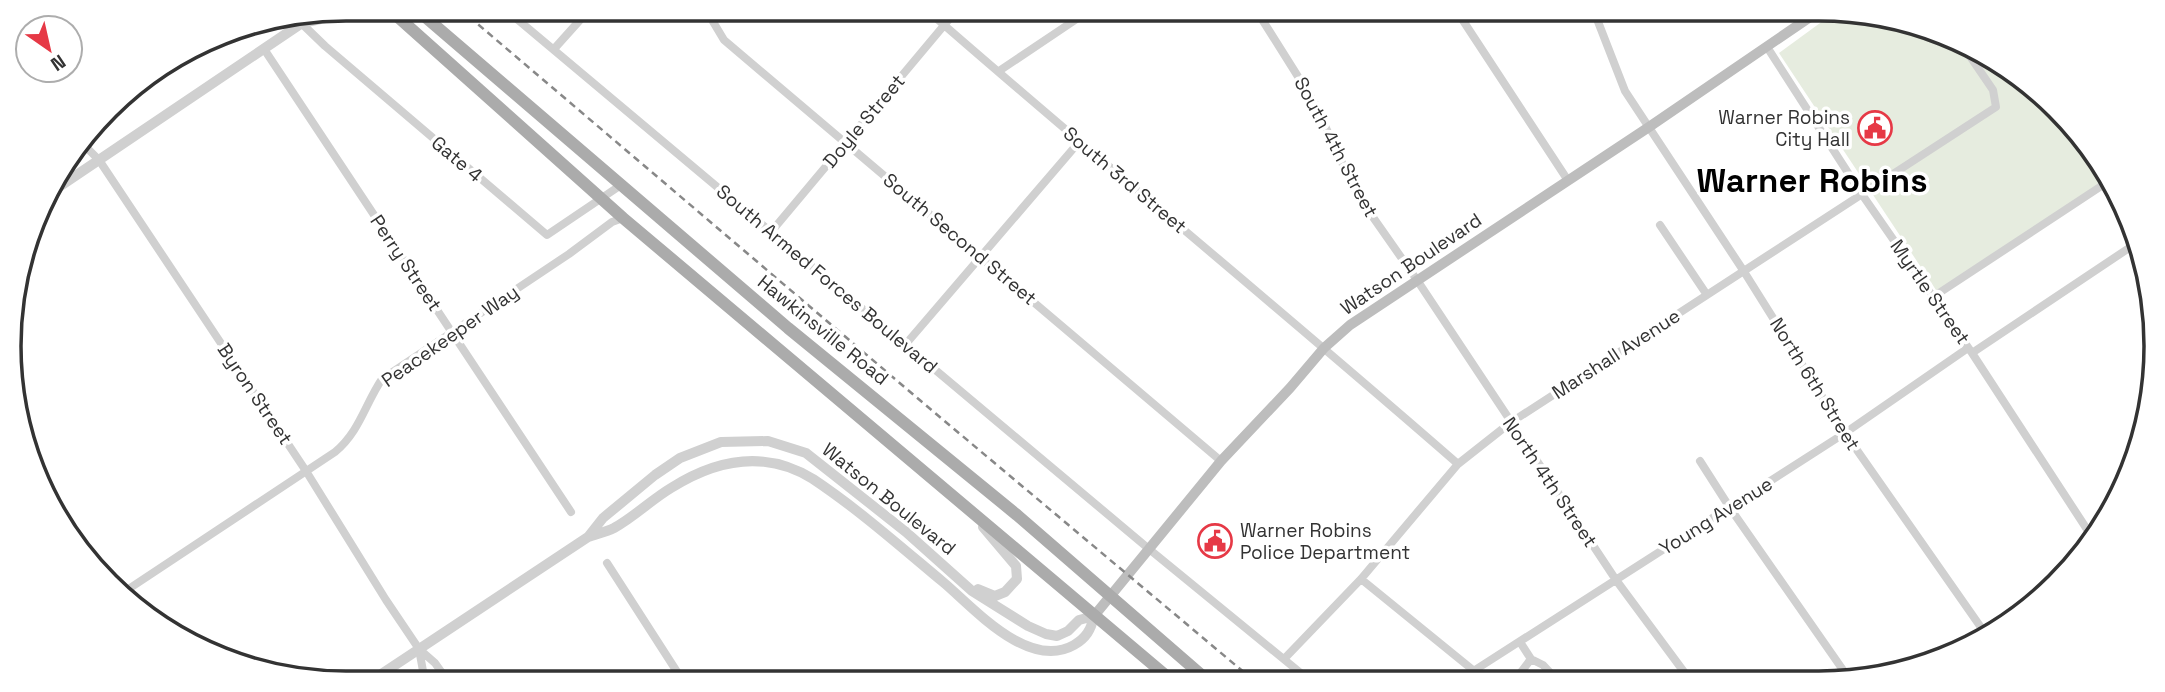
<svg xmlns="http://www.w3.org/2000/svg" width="2165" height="692" viewBox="0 0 2165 692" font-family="'Space Grotesk',sans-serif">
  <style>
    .green { fill: #e6ecdf }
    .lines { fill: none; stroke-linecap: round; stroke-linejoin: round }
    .minor { stroke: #d0d0d0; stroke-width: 8 }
    .tertiary { stroke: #d0d0d0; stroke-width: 10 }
    .secondary { stroke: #bdbdbd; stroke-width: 10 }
    .primary { stroke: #ababab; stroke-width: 12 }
    .rail { stroke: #888; stroke-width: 2.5; stroke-dasharray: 7 5; stroke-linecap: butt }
    .labels { text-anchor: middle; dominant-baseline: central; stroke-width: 7; stroke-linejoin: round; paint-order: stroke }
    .poi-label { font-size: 19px; fill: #333; stroke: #fff; text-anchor: end }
    .street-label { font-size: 19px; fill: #333; stroke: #fff }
    .town-label { font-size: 33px; font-weight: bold; fill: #000; stroke: #fff }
    .rim { fill: none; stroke: #333; stroke-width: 3.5 }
  </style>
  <rect width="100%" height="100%" fill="#fff"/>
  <path class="green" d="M1831,15H1885L2007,66L2100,159L2108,179L1938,293L1779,53Z"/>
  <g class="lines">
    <path class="minor" d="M505,9L1149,549L1308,679
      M706,10L724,40L1221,461
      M928,11C1103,164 1283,311 1458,464
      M1258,13L1314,102L1356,193L1417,280L1616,580L1690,680
      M1458,13L1567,179
      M1595,14L1625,91L1743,270L1845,433L1987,636
      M297,19L325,46L547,235L621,185
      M1767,47L1861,193L1972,353L2092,537
      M264,49L571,512
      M554,49L589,10
      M999,71L1087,12
      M84,145L99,160L306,471L386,600L419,649L435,663L445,677
      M1660,225L1707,295
      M771,232L956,11
      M1933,297L2109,181
      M905,345L1079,142
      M1972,353L2135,244
      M1700,461L1730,508L1850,680
      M607,563L681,678
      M1361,579L1484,679
      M124,592L335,452C360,431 365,404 382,379L569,254L612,222L623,218
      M1520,642L1531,659L1543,665L1557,680
      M419,649L423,671L426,677
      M1285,658L1361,579L1458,464L1510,423L1996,107L1993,90L1965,49
      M1461,679L1845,433L1968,348
      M1515,680L1531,659"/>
    <path class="tertiary" d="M44,197L302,23L325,18L334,11
      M978,589L995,596L1005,592L1017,579L1016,566L983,527
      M377,677L588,537C596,534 606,532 614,528C634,517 651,500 671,488C717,459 766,450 813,479C858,509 901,547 943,582C973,607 1028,671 1074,645C1086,638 1091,630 1094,616L1079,620L1068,631L1057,636L1046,634L1028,626L972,591L906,532L806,453L768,441L721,442L680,458L655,475L603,518L588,537"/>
    <path class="secondary" d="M1094,616L1221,461L1290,388L1324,348L1350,325L1649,127L1813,15"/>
    <path class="primary" d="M389,9L623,218L1170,679
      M416,9L788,328L1017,515L1206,679"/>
    <path class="rail" d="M460,9L935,413L1252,679"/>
  </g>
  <defs>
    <g id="civic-ring" transform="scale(1.75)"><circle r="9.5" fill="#fff" stroke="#e63946" stroke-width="1.5"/><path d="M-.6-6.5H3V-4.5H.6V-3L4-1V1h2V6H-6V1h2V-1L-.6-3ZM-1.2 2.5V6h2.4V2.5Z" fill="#e63946"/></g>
  </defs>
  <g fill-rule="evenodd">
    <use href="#civic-ring" x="1875" y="128"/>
    <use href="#civic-ring" x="1215" y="541"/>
  </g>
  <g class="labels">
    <g class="poi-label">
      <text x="1850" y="117">Warner Robins<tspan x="1850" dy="22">City Hall</tspan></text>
      <text x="1240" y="530" text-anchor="start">Warner Robins<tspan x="1240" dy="22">Police Department</tspan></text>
    </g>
    <g class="street-label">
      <text transform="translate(864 121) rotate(-50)">Doyle Street</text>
      <text transform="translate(1336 147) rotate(62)">South 4th Street</text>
      <text transform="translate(457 159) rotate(40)">Gate 4</text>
      <text transform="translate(1125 180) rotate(40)">South 3rd Street</text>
      <text transform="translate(960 239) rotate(40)">South Second Street</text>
      <text transform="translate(406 263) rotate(56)">Perry Street</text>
      <text transform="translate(1411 264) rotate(-34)">Watson Boulevard</text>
      <text transform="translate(827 279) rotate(40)">South Armed Forces Boulevard</text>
      <text transform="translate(1930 292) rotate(55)">Myrtle Street</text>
      <text transform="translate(823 330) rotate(39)">Hawkinsville Road</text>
      <text transform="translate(450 336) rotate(-35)">Peacekeeper Way</text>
      <text transform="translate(1616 354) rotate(-33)">Marshall Avenue</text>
      <text transform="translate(1815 384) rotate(58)">North 6th Street</text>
      <text transform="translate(255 394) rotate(56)">Byron Street</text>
      <text transform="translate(1550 482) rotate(56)">North 4th Street</text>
      <text transform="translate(889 499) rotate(39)">Watson Boulevard</text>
      <text transform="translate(1716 516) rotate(-32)">Young Avenue</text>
    </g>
    <g class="town-label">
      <text x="1812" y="181">Warner Robins</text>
    </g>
  </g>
  <path d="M0 0H2165V692H0ZM346 21H1819A325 325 0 0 1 2144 346V346A325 325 0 0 1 1819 671H346A325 325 0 0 1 21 346V346A325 325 0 0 1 346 21Z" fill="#fff" fill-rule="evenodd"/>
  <path class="rim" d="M346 21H1819A325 325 0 0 1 2144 346V346A325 325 0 0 1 1819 671H346A325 325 0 0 1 21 346V346A325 325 0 0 1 346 21Z"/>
  <g transform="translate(49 49) rotate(146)"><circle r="33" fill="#ffffff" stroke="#adadad" stroke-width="2"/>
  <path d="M0-5L12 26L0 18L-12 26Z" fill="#e63946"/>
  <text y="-10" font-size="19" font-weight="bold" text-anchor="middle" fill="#333333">N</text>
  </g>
</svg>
